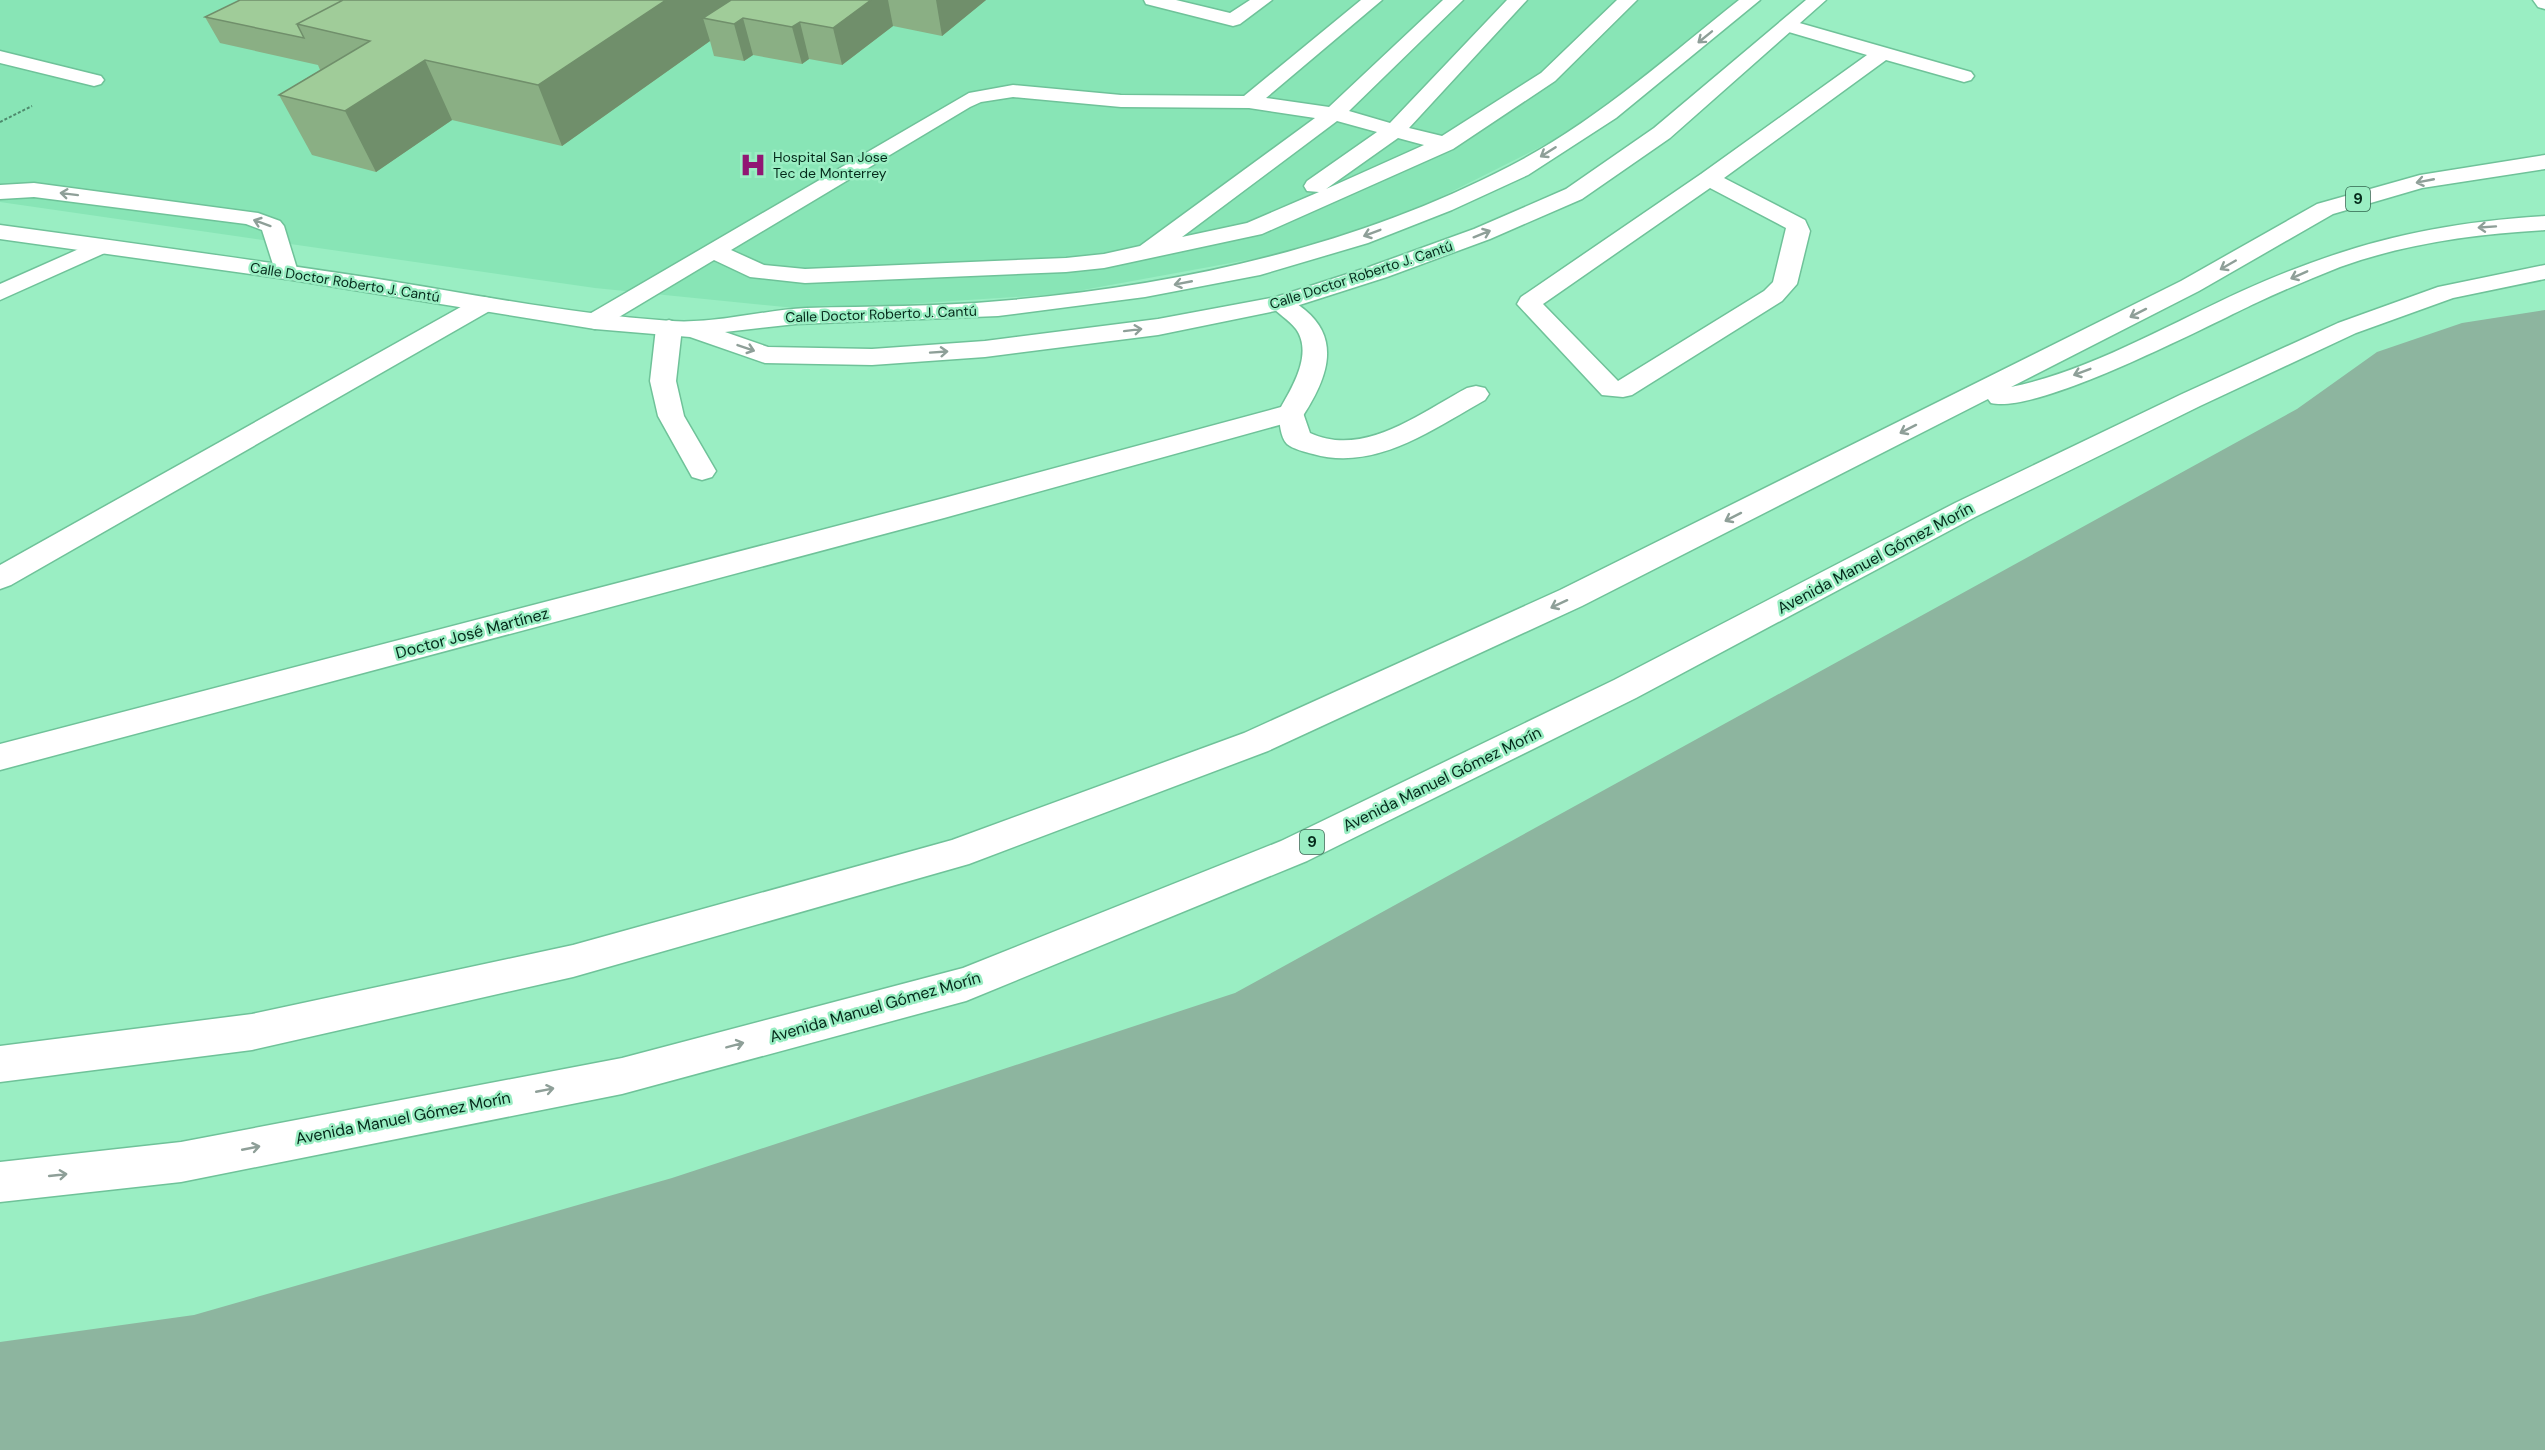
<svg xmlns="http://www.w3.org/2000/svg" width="2545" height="1450" viewBox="0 0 2545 1450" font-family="'DM Sans',sans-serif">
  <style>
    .built { fill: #88e5b6 }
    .green { fill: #8db59f }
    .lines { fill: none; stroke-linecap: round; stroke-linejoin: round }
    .lane-casing { stroke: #6fc299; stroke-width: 3 }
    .street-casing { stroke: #6fc299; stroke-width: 3 }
    .secondary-casing { stroke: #6fc299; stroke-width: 3 }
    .highway-casing { stroke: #6fc299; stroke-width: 3 }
    .path { stroke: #4e8a6d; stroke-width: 2; stroke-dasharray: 3 2; stroke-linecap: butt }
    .lane { fill: #fff; fill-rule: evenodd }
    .street { fill: #fff; fill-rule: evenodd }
    .secondary { fill: #fff; fill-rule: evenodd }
    .highway { fill: #fff; fill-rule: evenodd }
    .wall { fill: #8aaf84 }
    .shaded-wall { fill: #708f6b }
    .building { fill: #a0cc99; stroke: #708f6b; stroke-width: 1.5 }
    .oneway { stroke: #8e9f98 }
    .labels { text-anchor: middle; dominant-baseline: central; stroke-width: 5; stroke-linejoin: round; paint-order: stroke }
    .far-poi-label { font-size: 14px; fill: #04291a; stroke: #9aeec3; text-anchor: start }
    .far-street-label { font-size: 14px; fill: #04291a; stroke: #9aeec3 }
    .shield { fill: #9aeec3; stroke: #31644d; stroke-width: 1.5 }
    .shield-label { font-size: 15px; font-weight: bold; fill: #04291a }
    .street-label { font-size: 16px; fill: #04291a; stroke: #9aeec3 }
  </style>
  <rect width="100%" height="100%" fill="#9aeec3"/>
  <path class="built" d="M0,0H1743L1580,127L1415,210L1307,249L1061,294L815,310L595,288L0,202Z"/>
  <path class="green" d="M2545,310V1450H0V1342L194,1315L672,1178L1235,993L2297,409L2377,352L2462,323Z"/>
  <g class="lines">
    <g class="lane-casing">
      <path id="lane" d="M1144,0H1176L1230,13L1250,0H1272L1240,24L1233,26L1146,4Z
        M1361,0H1382L1266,98L1329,107L1443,0H1463L1349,111L1390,123L1507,0H1527L1409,128L1442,136L1541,73L1617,0H1637L1555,81L1453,149L1262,234L1104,268L1066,272L805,283L750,277L714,260L604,326L595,329L586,326L582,321L586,316L969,93L1013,85L1121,95L1244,96ZM1013,97L1121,107L1249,108L1315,118L1140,246L1104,254L1066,258L805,269L764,265L731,250L970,107L981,102ZM1337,121L1377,132L1307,181L1304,186L1307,191L1319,192L1247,223L1182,237ZM1398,138L1424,145L1326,189Z
        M1789,20L1971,72L1974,76L1971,80L1964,82L1886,60L1724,178L1805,220L1810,231L1797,284L1782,301L1632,395L1623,397L1602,395L1517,304L1521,297L1701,174L1867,55L1782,30L1779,26L1782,22ZM1710,188L1786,228L1773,282L1764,291L1618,381L1543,304Z
        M0,51L101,76L104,80L101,84L94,86L0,63Z
        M34,183L258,213L280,221L284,226L298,272L295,277L286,279L277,277L262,230L246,224L34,197L0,199V185Z
        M99,240L107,242L111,247L107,252L0,300V284Z
        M669,320L678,323L682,328L676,381L684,416L716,471L712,477L702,480L692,477L658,416L650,381L656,328L660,323Z
        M1476,386L1485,388L1489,394L1485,400C1433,429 1375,472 1313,454C1305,452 1293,449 1287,444C1280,437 1280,422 1278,413L1281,407L1291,405L1301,407L1310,433C1364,458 1420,413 1467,388Z"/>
    </g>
    <g class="street-casing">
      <path id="street" d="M1281,296C1291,298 1297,304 1305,310C1344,342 1324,384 1301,419L944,518L0,770V744L944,498L1281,407C1293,386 1313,353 1296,329C1288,319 1276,313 1269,303L1272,298Z
        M484,297L493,299L496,304L493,309L11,585L0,589V565L475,299Z"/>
    </g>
    <g class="secondary-casing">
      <path id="secondary" d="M1739,0H1760L1616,118L1528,175L1452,210L1368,243L1260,275L1145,297L998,316L796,324L725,332L768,347L872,349L985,341L1158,319L1276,297L1369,267L1474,229L1566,189L1654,128L1806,0H1826L1670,138L1582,199L1490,239L1387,277L1290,308L1158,335L985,357L872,365L765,363L690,337L595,329L286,279L0,239V225C124,242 248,259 372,278C471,294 570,314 671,321C716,324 762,310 807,308C871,306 936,307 1000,301C1176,286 1352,248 1510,166C1594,123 1666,58 1739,0Z"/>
    </g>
    <g class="highway-casing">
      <path id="highway" d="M2533,0H2545V9L2538,7Z
        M2545,155V169L2422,188L2333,214L2199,291L2011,387C2087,372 2172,323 2242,291C2347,244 2431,223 2545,216V230C2475,234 2407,243 2340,267C2312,278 2284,290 2256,303C2207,326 2037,415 1991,403L1988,399L1582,606L1268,751L969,864L573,977L252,1050L0,1082V1046L252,1014L573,945L952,840L1244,733L1560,590L2181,281L2317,204L2420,175Z
        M2545,265V279L2453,298L2356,333L2200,406L1975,517L1636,698L1307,861L966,1001L622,1094L181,1182L0,1202V1162L181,1142L622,1058L963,968L1281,841L1614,680L1955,503L2182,394L2338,323L2438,287Z"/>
    </g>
    <path class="path" d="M0,122L32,106"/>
    <use href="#lane" class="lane"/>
    <use href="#street" class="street"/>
    <use href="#secondary" class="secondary"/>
    <use href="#highway" class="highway"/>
  </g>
  <path class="wall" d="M240,0H986L942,36L893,26L842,65L809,59L802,64L753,55L744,61L714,56L710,41L562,146L452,120L376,172L312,155L279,95L320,70L318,65L220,43L205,17Z"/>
  <path class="shaded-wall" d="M666,0H767L703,18L710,41L562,146L538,85Z
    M871,0H888L893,26L842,65L833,28Z
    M936,0H986L942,36Z
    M743,18L753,55L744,61L734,24Z
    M800,22L809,59L802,64L792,27Z
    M425,60L452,120L376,172L345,111Z"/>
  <path class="building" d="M240,0H343L297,24L304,38L205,17Z
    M343,0H666L538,85L425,60L345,111L279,95L370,41L297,24Z
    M731,0H871L833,28L800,22L792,27L743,18L734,24L703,18Z"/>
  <defs><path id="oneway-shaft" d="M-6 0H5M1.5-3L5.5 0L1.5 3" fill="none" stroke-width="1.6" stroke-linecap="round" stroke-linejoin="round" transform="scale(1.5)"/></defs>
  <g class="oneway">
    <use href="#oneway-shaft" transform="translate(1705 37) rotate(141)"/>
    <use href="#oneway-shaft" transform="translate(1548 152) rotate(148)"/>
    <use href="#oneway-shaft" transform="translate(2425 181) rotate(169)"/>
    <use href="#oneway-shaft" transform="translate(69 194) rotate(-173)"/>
    <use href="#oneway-shaft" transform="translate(262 223) rotate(-160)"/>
    <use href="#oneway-shaft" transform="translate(2487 227) rotate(176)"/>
    <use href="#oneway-shaft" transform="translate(1372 233) rotate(159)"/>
    <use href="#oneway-shaft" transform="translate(1482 234) rotate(-22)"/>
    <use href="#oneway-shaft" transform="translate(2228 265) rotate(150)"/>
    <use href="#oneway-shaft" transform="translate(2299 275) rotate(156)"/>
    <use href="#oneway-shaft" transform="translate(1183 283) rotate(169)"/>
    <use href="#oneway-shaft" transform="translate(2138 313) rotate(153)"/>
    <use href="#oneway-shaft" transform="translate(1133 330) rotate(-7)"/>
    <use href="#oneway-shaft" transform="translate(746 348) rotate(19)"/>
    <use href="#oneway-shaft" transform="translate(939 352) rotate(-4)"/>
    <use href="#oneway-shaft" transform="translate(2082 372) rotate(159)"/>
    <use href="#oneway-shaft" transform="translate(1908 429) rotate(153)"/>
    <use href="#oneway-shaft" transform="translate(1733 517) rotate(153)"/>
    <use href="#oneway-shaft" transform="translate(1559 604) rotate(155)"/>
    <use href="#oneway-shaft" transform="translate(735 1045) rotate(-15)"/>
    <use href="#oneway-shaft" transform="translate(545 1090) rotate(-11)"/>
    <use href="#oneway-shaft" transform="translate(251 1148) rotate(-11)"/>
    <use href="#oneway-shaft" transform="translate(58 1175) rotate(-6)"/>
  </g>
  <defs>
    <g id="hospital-bare" transform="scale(2.07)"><path d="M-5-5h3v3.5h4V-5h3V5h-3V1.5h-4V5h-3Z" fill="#911673" stroke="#9aeec3" stroke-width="2.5" paint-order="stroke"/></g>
  </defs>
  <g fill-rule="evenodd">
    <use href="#hospital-bare" x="753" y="165"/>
  </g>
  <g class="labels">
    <g class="far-poi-label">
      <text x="773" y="157">Hospital San Jose<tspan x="773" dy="16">Tec de Monterrey</tspan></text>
    </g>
    <g class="far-street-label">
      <text transform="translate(1361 275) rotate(-18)">Calle Doctor Roberto J. Cantú</text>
      <text transform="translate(345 282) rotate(9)">Calle Doctor Roberto J. Cantú</text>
      <text transform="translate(881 314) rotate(-2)">Calle Doctor Roberto J. Cantú</text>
    </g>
    <g class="shield">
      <rect x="2346" y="187" width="24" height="24" rx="4.5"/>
      <rect x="1300" y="830" width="24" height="24" rx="4.5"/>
    </g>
    <g class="shield-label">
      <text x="2358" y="199">9</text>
      <text x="1312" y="842">9</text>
    </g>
    <g class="street-label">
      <text transform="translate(1875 558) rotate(-28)">Avenida Manuel Gómez Morín</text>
      <text transform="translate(472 633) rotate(-15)">Doctor José Martínez</text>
      <text transform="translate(1442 779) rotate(-26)">Avenida Manuel Gómez Morín</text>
      <text transform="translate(875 1007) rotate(-16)">Avenida Manuel Gómez Morín</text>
      <text transform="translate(403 1118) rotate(-11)">Avenida Manuel Gómez Morín</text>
    </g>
  </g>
</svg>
